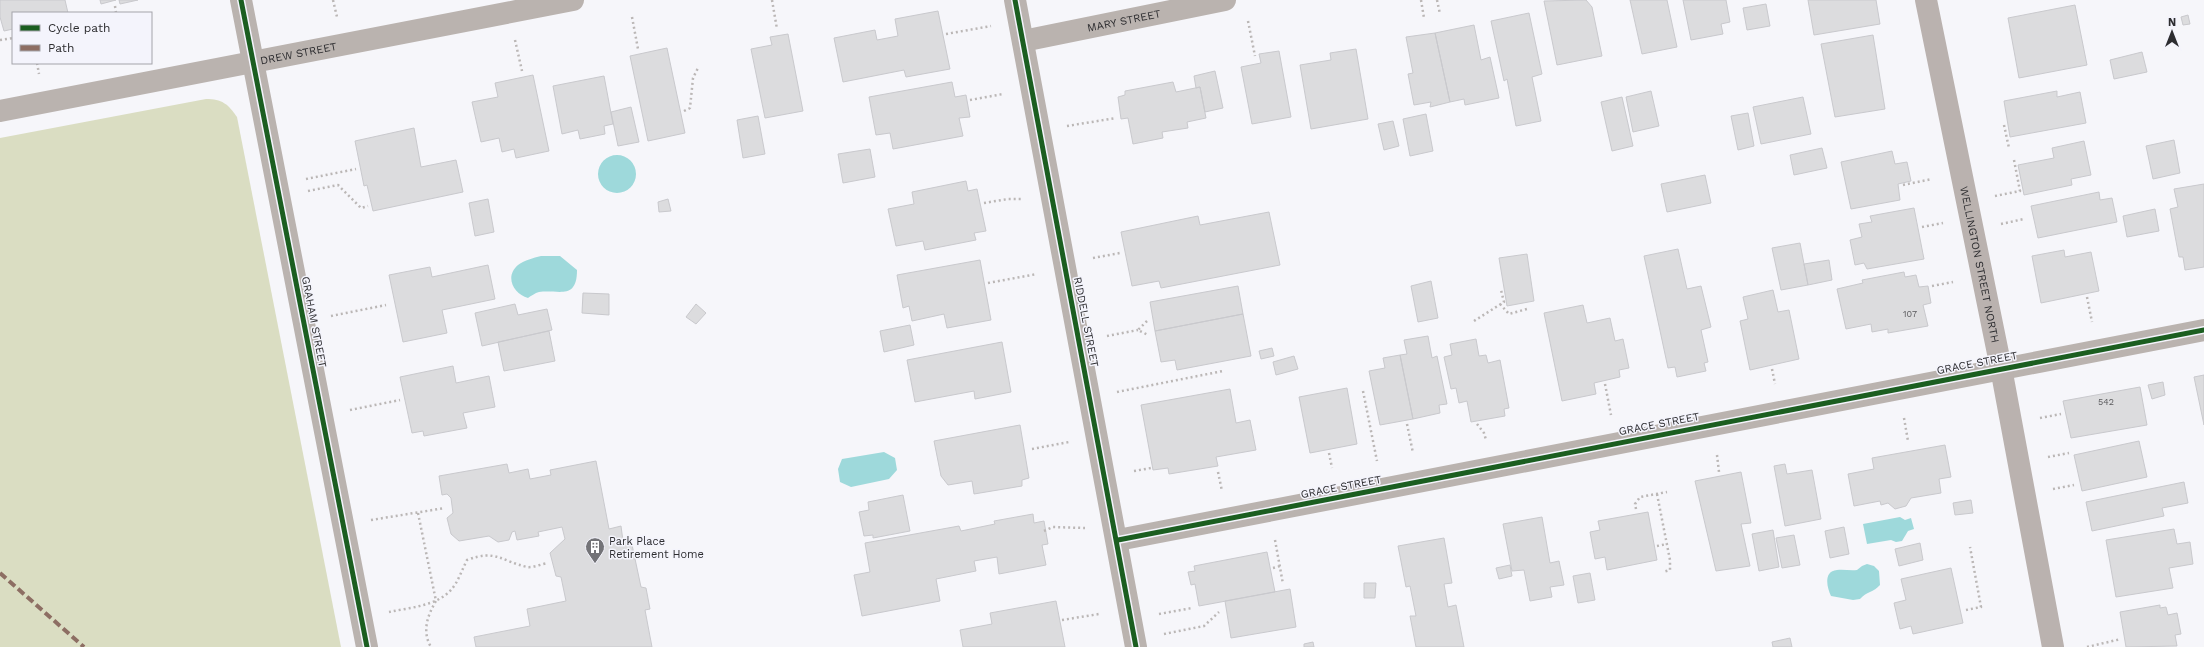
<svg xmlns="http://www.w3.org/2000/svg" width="2204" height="647" viewBox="0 0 2204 647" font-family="'Work Sans',sans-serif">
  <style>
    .green { fill: #daddc2 }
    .water { fill: #9ed9db }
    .building { fill: #dcdcde; stroke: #c9c9cd }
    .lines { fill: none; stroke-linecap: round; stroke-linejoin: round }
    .path { stroke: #bbb7b6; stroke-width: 2.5; stroke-dasharray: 2 3; stroke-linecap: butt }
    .minor { stroke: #bab3af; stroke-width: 22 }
    .secondary { stroke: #bab2af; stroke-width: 22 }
    .quiet { stroke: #8d6e63; stroke-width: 4; stroke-dasharray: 8 4; stroke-linecap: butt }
    .cycleway-casing { stroke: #f4f4fc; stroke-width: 8 }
    .cycleway { stroke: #1b5e20; stroke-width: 5 }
    .labels { text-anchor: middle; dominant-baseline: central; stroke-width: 3; stroke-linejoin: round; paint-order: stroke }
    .number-label { font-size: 9px; fill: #59595c }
    .street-label { font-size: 11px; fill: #2d2d30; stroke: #f4f4fc }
    .poi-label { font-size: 11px; fill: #2d2d30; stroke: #f4f4fc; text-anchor: start }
  </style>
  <rect width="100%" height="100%" fill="#f6f6fa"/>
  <path class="green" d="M206,99C222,99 228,104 237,117L341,647H0V138Z"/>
  <path class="water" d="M598 174a19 19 0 1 1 38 0a19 19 0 1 1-38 0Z
    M541,256H560L577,270C577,301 558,289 539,292C535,293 531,296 528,298C514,294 504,277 518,265C525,260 533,258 541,256Z
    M884,452L895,458L897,470L889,479L851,487L840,482L838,469L842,459Z
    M1900,517L1905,520L1911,518L1914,529L1908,531L1902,541L1896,542L1891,540L1867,544L1863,524Z
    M1867,564L1874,566L1879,571L1880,585C1874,592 1866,592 1860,599L1853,600L1831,596C1827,588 1823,571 1837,570C1844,569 1850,571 1857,570L1862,566Z"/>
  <path class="building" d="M0,0H65L68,13H13V29L4,31L0,17Z
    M100,0H116L101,4Z
    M119,0H138L120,4Z
    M1586,0L1592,7L1602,56L1557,65L1544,1Z
    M1630,0H1667L1677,47L1642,54Z
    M1683,0H1726L1730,22L1721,24L1723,34L1691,40Z
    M1808,0H1876L1880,24L1814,35Z
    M1766,4L1770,26L1747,30L1743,8Z
    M2075,5L2087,65L2019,78L2008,18Z
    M938,11L950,69L906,77L904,70L843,82L834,38L875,30L877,40L898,36L895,19Z
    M1529,13L1542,74L1532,77L1541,121L1516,126L1507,79L1504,81L1491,21Z
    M2188,15L2190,24L2183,25L2181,17Z
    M1474,25L1481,60L1490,57L1499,98L1465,105L1464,99L1450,102L1435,33Z
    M1435,33L1450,102L1430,107L1431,102L1414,105L1408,74L1413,73L1406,37Z
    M788,34L803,111L765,118L751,49L772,45L770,37Z
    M1873,35L1885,109L1835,117L1821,44Z
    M667,48L685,133L648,141L630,56Z
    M1356,49L1368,119L1311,129L1300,65L1331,60L1330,53Z
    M1279,51L1291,117L1252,124L1241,67L1261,63L1259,54Z
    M2142,52L2147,72L2114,79L2110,60Z
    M1215,71L1223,108L1205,112L1200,87L1196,88L1194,76Z
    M533,75L549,151L516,158L514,149L502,152L499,138L481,142L472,102L498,97L495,83Z
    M604,76L613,124L604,126L605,134L580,139L578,130L562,134L553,86Z
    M952,82L955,97L966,95L970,117L959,118L963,136L893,149L890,133L876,135L869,97Z
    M1173,82L1176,92L1200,87L1206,118L1187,122L1188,128L1162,132L1163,138L1133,144L1128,118L1121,119L1118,97L1125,95V91Z
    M1651,91L1659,126L1633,132L1626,97Z
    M2057,91V97L2080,92L2086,123L2010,137L2004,101Z
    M1622,97L1633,146L1612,151L1601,102Z
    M1803,97L1811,134L1761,144L1753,107Z
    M631,107L639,142L618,146L611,112Z
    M1748,113L1754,146L1738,150L1731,116Z
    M1426,114L1433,151L1410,156L1403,119Z
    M758,116L765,154L743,158L737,120Z
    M1393,121L1399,146L1384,150L1378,124Z
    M414,128L421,167L456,160L463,192L373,211L367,185L364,186L355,141Z
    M2174,140L2180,173L2153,179L2146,146Z
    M2084,141L2091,175L2071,179L2072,185L2024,195L2018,165L2054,158L2052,148Z
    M1822,148L1827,168L1794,175L1790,155Z
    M870,149L875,177L843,183L838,154Z
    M1892,151L1895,164L1907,162L1911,181L1898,184L1900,200L1851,209L1841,162Z
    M1705,175L1711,203L1667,212L1661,184Z
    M966,181L968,191L977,189L986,231L974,233L976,240L925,250L923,241L896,246L888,209L914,204L912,192Z
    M2204,184V267L2185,270L2183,257H2179L2170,209L2178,207L2174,189Z
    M2099,192L2100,200L2112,198L2117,222L2038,238L2031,206Z
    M488,199L494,232L475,236L469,203Z
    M668,199L671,211L659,212L658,202Z
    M1914,208L1924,259L1867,269L1864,263L1855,265L1850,240L1862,237L1859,224L1872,222L1870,216Z
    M2155,209L2159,231L2127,237L2123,216Z
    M1269,212L1280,265L1161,288L1159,281L1132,286L1121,232L1198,216L1200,225Z
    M1800,243L1808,285L1781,290L1772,248Z
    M1678,249L1687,289L1701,286L1711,327L1701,330L1708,362L1704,363L1706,371L1677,377L1675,367L1668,368L1644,256Z
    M2064,250L2065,257L2091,252L2099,291L2041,303L2032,256Z
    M1527,254L1534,301L1507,306L1499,258Z
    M980,260L991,320L947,328L944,314L912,321L909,306L903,308L897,275Z
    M1829,260L1832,280L1808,285L1804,264Z
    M488,265L495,299L442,310L447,333L403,342L389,275L430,267L432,277Z
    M1904,272L1905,277L1916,275L1919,287L1928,286L1931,303L1923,305L1928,326L1888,333V329L1872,332L1871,324L1846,329L1837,289L1863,283L1862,280Z
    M1431,281L1438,318L1418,322L1411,286Z
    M1238,286L1243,314L1155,331L1150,302Z
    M1773,290L1778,312L1789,310L1799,359L1750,370L1740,321L1748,319L1743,297Z
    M583,293L609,294V315L582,313Z
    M515,304L518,315L547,309L552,330L482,346L475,313Z
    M696,304L706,313L696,324L686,317Z
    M1583,305L1587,323L1610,318L1615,341L1623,339L1629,368L1619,370L1620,377L1594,383L1596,394L1562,401L1544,313Z
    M1243,314L1251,356L1177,370L1175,360L1161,362L1155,331Z
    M910,325L914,345L884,352L880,331Z
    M549,331L555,361L504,371L498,342Z
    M1428,336L1432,358L1437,356L1447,404L1439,405L1440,413L1413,419L1400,355L1407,354L1404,340Z
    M1476,339L1479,356L1486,355L1488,363L1500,360L1509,408L1504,409L1505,416L1471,422L1467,401L1459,403L1456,388L1451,389L1444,357L1452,355L1450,344Z
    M1002,342L1011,392L975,399L974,391L915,402L907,360Z
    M1272,348L1274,356L1261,359L1259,351Z
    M1400,355L1413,419L1380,425L1369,371L1385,368L1383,358Z
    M1294,356L1298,369L1276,375L1273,362Z
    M453,366L456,383L489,376L495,407L463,413L467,428L424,436L423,431L412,433L400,377Z
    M2204,375V425L2194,377Z
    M2163,382L2165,395L2152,399L2148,385Z
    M2140,387L2147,425L2071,438L2063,401Z
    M1347,388L1357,444L1310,453L1299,397Z
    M1230,389L1236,423L1250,420L1256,450L1216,457L1218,466L1169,474L1168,468L1153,470L1141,405Z
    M1020,425L1029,478L1022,480V486L974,494L972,481L948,485L941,476L934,441Z
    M2139,441L2147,477L2082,491L2074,455Z
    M1945,445L1951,477L1939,479L1941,493L1911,498L1906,506L1895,509L1888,503L1881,505L1880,501L1854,506L1848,474L1874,469L1872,458Z
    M596,461L609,529L621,526L623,541L631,540L641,587L646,588L650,609L645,610L652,647H476L474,637L530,626L527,609L566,601L561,577L556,576L550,553L565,539L562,527L538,532L539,536L517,540L515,531L512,532L509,540L498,542L489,536L459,541L451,534L447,518L453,513L451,498L447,494L442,495L439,476L507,464L509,473L528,469L530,479L551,475L550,470Z
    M1785,464L1787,474L1812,470L1821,519L1785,526L1774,466Z
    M1741,472L1751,523L1741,524L1750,566L1716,571L1695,481Z
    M2184,482L2188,503L2162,508L2164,516L2092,531L2086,502Z
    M903,495L910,531L873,538V535L864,536L859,512L869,510L868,502Z
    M1971,500L1973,513L1955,515L1953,503Z
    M1648,512L1657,560L1607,570L1605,557L1595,559L1590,532L1600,530L1598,521Z
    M1033,514L1034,523L1044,521L1048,544L1042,545L1046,565L999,574L997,557L974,561L976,571L936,579L940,601L862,616L854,575L870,572L865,543L959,526L961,531L995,524L994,521Z
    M1542,517L1550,563L1559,561L1564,585L1550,587L1552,597L1530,601L1524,570L1512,571L1503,524Z
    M1844,527L1849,554L1830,558L1825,531Z
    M2174,529L2177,544L2190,542L2193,564L2169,568L2173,588L2116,597L2106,540Z
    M1773,530L1779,567L1759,571L1752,534Z
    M1794,535L1800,565L1782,568L1776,538Z
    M1444,538L1452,583L1444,584L1448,607L1456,605L1464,647H1416L1410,616H1416L1410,586L1406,587L1398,546Z
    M1920,543L1923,560L1899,566L1895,549Z
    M1267,552L1275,592L1199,606L1195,584L1191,585L1188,572L1195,571L1194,566Z
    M1510,565L1512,576L1499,579L1496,568Z
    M1951,568L1963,623L1913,634L1911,626L1900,629L1894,603L1906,600L1901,579Z
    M1590,573L1595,600L1578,603L1573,576Z
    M1364,583H1376L1375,598H1364Z
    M1290,589L1296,627L1231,638L1225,601Z
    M1056,601L1065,647H963L960,630L992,624L990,613Z
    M2160,605V608L2166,607L2168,615L2177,613L2181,634L2175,635L2177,646L2126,647L2120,612Z
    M1790,638L1792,647H1773L1772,642Z
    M1313,642L1314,647H1304V644Z"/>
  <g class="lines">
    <path class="path" d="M333,0L337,17
      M772,0L777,29
      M1421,0L1424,18
      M1437,0L1440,14
      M115,6L116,13
      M632,17L638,49
      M1248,21L1255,56
      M946,34L991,26
      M0,40L13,38
      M515,40L522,71
      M37,63L39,74
      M970,100L1003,94
      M684,111L690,108L693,78L698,68
      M2004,125L2009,148
      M1067,126L1116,118
      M306,179L356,169
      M1903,185L1932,179
      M308,191L338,185L361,208L368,206
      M1995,196L2020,191L2014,160
      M984,203L1008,199H1023
      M2001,224L2024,219
      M1922,227L1943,223
      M1093,258L1120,253
      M988,283L1037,274
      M1932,286L1953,282
      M2087,297L2092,322
      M1500,304L1509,314L1527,309
      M331,316L386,305
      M1147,321L1138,330L1148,335
      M1474,321L1504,302L1501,290
      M1107,336L1138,330
      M1772,369L1775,384
      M1605,384L1611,415
      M1363,391L1377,461
      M1117,392L1223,371
      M350,410L400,400
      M1904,418L1908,441
      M2040,418L2061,414
      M1407,424L1413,453
      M1477,424L1484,433L1486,440
      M1032,449L1069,442
      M1329,453L1332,468
      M1717,455L1719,472
      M2048,457L2069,453
      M1134,471L1151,468
      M1218,472L1222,491
      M2053,489L2074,485
      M1657,494L1670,560V570L1663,572
      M1636,509L1635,504L1640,497L1667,492
      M418,513L436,601C427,616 422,632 431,647
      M371,520L445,508
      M1044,531L1053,527L1085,528
      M1275,540L1283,584
      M1657,546L1667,544
      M1273,568L1280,566
      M1966,610L1981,607L1970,547
      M389,612C412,607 443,606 456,583C460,576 463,568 467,560C496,549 501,561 527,567C532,568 542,564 548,563
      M1159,614L1192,608
      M1062,620L1099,614
      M1164,634L1204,626L1219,612
      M2087,647L2121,639"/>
    <g class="minor">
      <path d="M241,0L367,647"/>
      <path d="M1015,0L1136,647"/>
      <path id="s1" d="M1023,41L1225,0"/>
      <path id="s2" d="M0,111L573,0"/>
      <path d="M1118,540L2204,330"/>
    </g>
    <path class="secondary" id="s3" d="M1926,0L2001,368L2053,647"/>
    <path class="quiet" d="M0,573L84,647"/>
    <g class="cycleway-casing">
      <path id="cycleway" d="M241,0L367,647
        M1015,0L1136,647
        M1118,540L2204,330"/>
    </g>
    <use href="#cycleway" class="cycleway"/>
  </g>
  <defs>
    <g id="building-pin" transform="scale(1)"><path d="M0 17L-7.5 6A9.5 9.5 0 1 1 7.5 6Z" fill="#737377" stroke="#f4f4fc"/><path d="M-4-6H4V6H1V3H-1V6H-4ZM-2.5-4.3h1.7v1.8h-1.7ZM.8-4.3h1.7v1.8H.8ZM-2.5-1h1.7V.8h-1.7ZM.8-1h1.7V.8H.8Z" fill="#fff"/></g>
  </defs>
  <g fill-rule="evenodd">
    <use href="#building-pin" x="595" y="547"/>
  </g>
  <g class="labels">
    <g class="number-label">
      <text x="1910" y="314">107</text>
      <text x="2106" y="402">542</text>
    </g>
    <g class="street-label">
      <text stroke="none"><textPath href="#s1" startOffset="103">MARY STREET</textPath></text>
      <text stroke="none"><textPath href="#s2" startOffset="304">DREW STREET</textPath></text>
      <text stroke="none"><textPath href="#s3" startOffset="270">WELLINGTON STREET NORTH</textPath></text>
      <text transform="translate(314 322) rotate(79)">GRAHAM STREET</text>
      <text transform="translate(1086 322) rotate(79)">RIDDELL STREET</text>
      <text transform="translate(1977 363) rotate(-11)">GRACE STREET</text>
      <text transform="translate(1659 424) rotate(-11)">GRACE STREET</text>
      <text transform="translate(1341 487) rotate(-11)">GRACE STREET</text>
    </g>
    <g class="poi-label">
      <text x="609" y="541">Park Place<tspan x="609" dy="13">Retirement Home</tspan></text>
    </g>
  </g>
  <rect x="12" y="12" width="140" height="52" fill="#f4f4fc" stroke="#a4a4aa"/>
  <rect x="20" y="25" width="20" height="6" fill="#1b5e20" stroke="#a4a4aa"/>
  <text x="48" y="32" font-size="12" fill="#2d2d30">Cycle path</text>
  <rect x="20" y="45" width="20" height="6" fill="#8d6e63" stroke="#a4a4aa"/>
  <text x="48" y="52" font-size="12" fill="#2d2d30">Path</text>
  <g transform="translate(2172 32)" stroke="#f4f4fc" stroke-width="3" paint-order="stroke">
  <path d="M0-3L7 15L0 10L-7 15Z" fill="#2d2d30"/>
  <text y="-6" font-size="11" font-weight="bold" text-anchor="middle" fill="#2d2d30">N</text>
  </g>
</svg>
